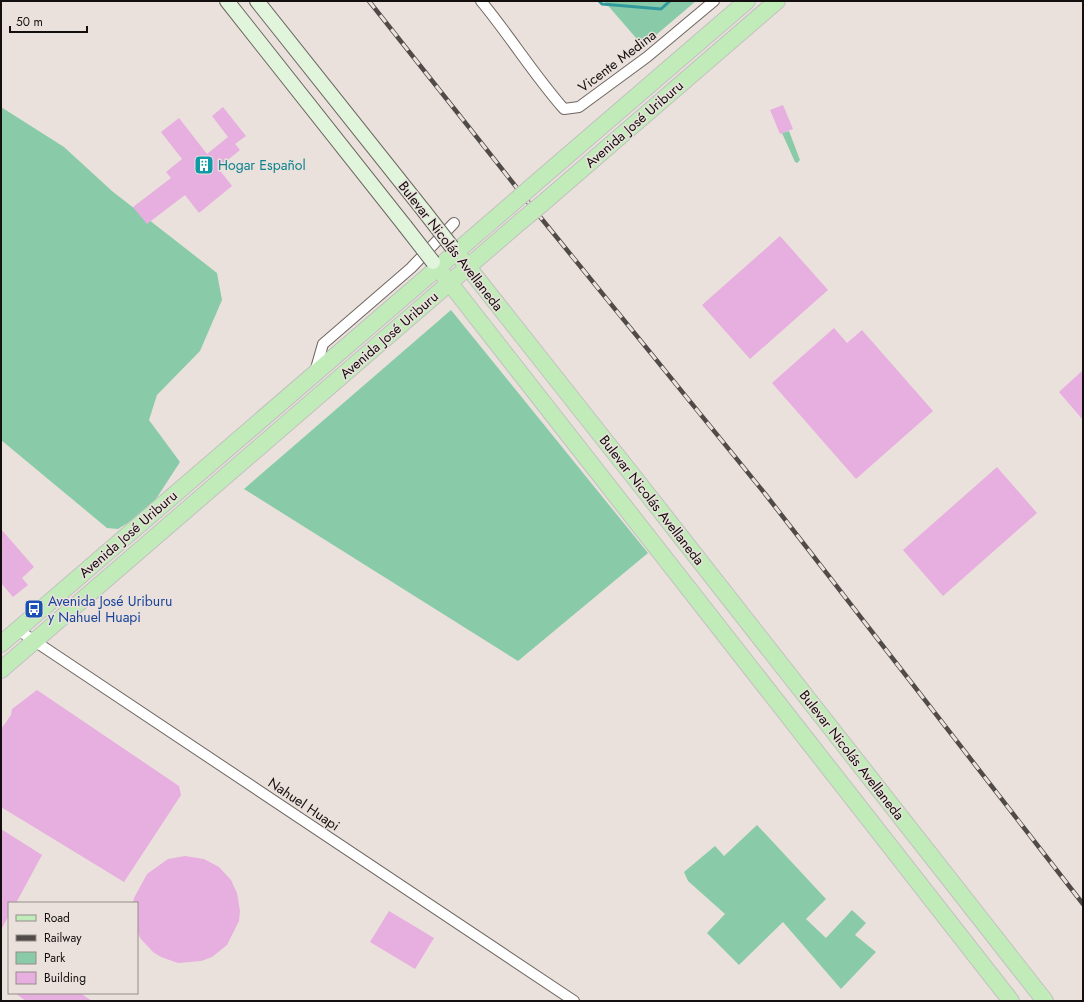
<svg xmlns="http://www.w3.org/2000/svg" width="1084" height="1002" viewBox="0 0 1084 1002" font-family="Jost,sans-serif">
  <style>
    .green { fill: #89cba8 }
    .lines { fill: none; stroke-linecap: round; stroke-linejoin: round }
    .stream { stroke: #339b9e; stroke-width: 3 }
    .building { fill: #e7aee0 }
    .street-casing { stroke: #6e6661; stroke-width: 12 }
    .secondary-casing { stroke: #6e6661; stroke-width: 16 }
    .primary-casing { stroke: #c1c1c0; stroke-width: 18 }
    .street { stroke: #fff; stroke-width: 10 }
    .secondary { stroke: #e0f5dc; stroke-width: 14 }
    .primary { stroke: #c1ecba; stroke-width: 16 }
    .rail-casing { stroke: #504b49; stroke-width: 4.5 }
    .rail { stroke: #ebe1dc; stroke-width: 3; stroke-dasharray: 9; stroke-linecap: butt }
    .secondary-bridge-casing { stroke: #6e6661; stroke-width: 16; stroke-linecap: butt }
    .primary-bridge-casing { stroke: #c1c1c0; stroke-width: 18; stroke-linecap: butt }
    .secondary-bridge { stroke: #e0f5dc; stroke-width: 14 }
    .primary-bridge { stroke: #c1ecba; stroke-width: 16 }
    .labels { text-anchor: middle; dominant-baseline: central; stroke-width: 3; stroke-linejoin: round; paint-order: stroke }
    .street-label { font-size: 14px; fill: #120f0e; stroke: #ebe1dc }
    .culture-label { font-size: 14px; fill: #0d838f; stroke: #ebe1dc; text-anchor: start }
    .transit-label { font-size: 14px; fill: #164399; stroke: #ebe1dc; text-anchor: start }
  </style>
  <rect width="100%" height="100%" fill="#ebe1dc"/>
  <path class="green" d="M604,1H696L643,46Z
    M1,107L64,147L112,191L217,273L222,300L200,351L157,395L149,420L180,462L156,499L142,514L118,529L107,528L1,440Z
    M789,131L800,160L797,163L795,162L782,133Z
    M451,310L648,553L518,661L244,489Z
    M757,825L826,899L806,919L826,938L852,910L866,923L855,935L876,952L841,989L783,922L739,965L707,933L725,914L688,881L684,872L715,846L724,856Z"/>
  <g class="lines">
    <path class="stream" d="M599,1L602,4L661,9L670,1"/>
  </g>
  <path class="building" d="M783,105L793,129L780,134L770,110Z
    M223,107L246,136L235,144L240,150L218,168L232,186L199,213L185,195L147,224L133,207L171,178L166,172L182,159L161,132L179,118L207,154L228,137L212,116Z
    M780,236L828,290L750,359L702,305Z
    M834,328L847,343L862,330L933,411L856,479L772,383Z
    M1083,370V420L1059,392Z
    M997,467L1037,513L943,596L903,550Z
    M1,529L34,567L22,578L28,585L13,597L1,583Z
    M37,690L179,786L181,795L124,882L1,807V729L11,715L12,709Z
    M1,829L42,855L16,903H9V915L1,930Z
    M185,856L204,859L219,867L231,880L237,893L240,911L239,921L227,945L212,957L201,961L178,963L161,957L153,952L140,938L137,930V903H133L134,898L147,874L168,859Z
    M389,911L434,938L415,969L370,942Z
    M15,993H80L92,1001H26Z"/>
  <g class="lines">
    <g class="street-casing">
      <path id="street" d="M481,1C510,36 534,75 564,109L579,107L647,57L714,1
        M315,372L323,344L411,268L454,223
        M18,630L574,1001"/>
    </g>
    <g class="secondary-casing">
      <path id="secondary" d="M227,1L405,226
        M257,1L424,211"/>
    </g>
    <g class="primary-casing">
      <path id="primary" d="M531,187L747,1
        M543,203L777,1
        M456,252L641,486L1045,1001
        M438,268L1011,1001
        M1,644L507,208
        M1,670L520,222"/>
    </g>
    <use href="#street" class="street"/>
    <use href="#secondary" class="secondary"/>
    <use href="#primary" class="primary"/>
    <g class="rail-casing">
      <path id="rail" d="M369,1L528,202L766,495L1083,904"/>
    </g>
    <use href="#rail" class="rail"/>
    <g class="secondary-bridge-casing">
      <path id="secondary-bridge" d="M424,211L452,247
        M405,226L433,262"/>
    </g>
    <g class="primary-bridge-casing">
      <path id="primary-bridge" d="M507,208L531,187
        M520,222L543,203"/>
    </g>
    <use href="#secondary-bridge" class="secondary-bridge"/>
    <use href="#primary-bridge" class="primary-bridge"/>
  </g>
  <defs>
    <g id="building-square" transform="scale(1)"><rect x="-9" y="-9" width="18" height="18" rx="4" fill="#0f9aa8" stroke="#ebe1dc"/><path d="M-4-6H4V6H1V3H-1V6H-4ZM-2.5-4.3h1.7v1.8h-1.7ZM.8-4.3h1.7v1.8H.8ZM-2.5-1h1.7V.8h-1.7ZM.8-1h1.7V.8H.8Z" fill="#fff"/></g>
    <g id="bus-square" transform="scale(1)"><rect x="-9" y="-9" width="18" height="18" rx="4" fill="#1a4fb4" stroke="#ebe1dc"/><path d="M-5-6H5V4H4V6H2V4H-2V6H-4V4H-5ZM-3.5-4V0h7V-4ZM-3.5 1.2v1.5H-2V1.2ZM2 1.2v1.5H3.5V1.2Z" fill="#fff"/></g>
  </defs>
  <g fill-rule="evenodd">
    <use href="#building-square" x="204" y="165"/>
    <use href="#bus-square" x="34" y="609"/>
  </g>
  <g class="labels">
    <g class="street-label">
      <text transform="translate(617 61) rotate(-37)">Vicente Medina</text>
      <text transform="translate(634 124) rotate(-41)">Avenida José Uriburu</text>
      <text transform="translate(451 246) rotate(52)">Bulevar Nicolás Avellaneda</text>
      <text transform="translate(389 335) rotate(-41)">Avenida José Uriburu</text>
      <text transform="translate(652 500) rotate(52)">Bulevar Nicolás Avellaneda</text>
      <text transform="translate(128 534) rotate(-41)">Avenida José Uriburu</text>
      <text transform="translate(852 755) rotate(52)">Bulevar Nicolás Avellaneda</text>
      <text transform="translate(304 804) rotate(34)">Nahuel Huapi</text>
    </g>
    <g class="culture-label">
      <text x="218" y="165">Hogar Español</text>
    </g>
    <g class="transit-label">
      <text x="48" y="601">Avenida José Uriburu<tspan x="48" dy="16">y Nahuel Huapi</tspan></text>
    </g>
  </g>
  <rect width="1084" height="1002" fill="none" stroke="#120f0e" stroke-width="4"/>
  <rect x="8" y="902" width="130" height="92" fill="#ebe1dc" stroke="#948d8a"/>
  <rect x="16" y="915" width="20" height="6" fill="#c1ecba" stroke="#948d8a"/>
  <text x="44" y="922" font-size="12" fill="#120f0e">Road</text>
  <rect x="16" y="935" width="20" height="6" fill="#504b49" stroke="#948d8a"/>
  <text x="44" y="942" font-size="12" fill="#120f0e">Railway</text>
  <rect x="16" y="952" width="20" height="12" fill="#89cba8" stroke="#948d8a"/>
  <text x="44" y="962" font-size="12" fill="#120f0e">Park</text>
  <rect x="16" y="972" width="20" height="12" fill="#e7aee0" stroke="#948d8a"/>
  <text x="44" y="982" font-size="12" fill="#120f0e">Building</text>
  <path d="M10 26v6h77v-6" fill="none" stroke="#120f0e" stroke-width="2"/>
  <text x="16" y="26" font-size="12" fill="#120f0e" stroke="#ebe1dc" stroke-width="3" paint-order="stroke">50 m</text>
</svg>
